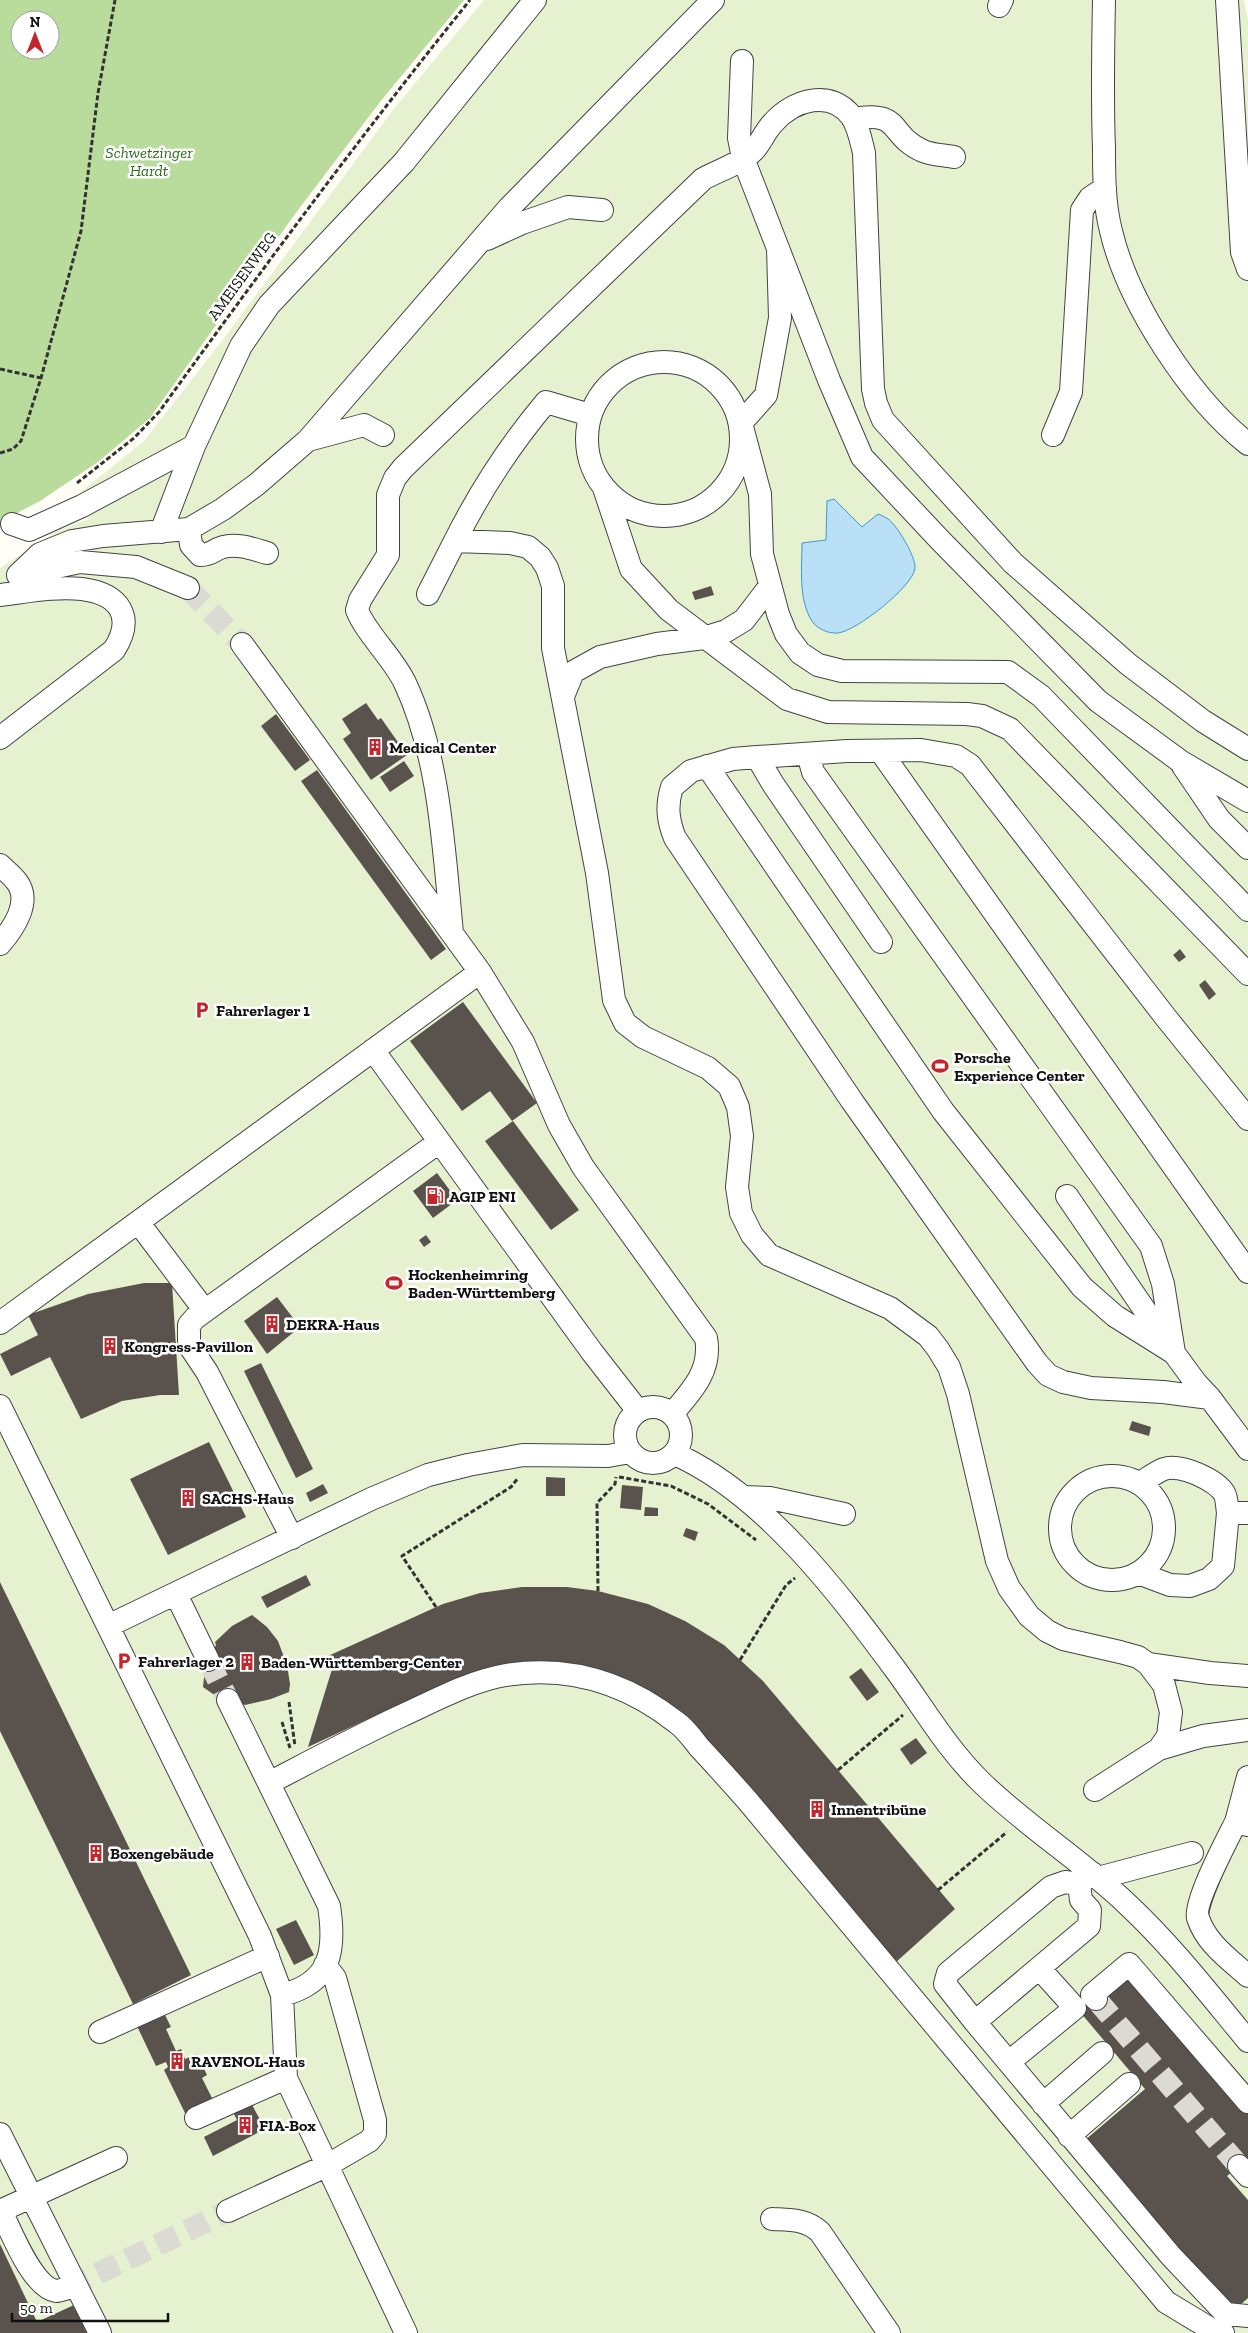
<svg xmlns="http://www.w3.org/2000/svg" width="1248" height="2333" viewBox="0 0 1248 2333" font-family="'Zilla Slab',serif">
  <style>
    .forest { fill: #b9dc9c; fill-rule: evenodd }
    .pitch { fill: #e6f2cf }
    .water { fill: #b9e0f7; stroke: #3f96cf }
    .building { fill: #5a524d }
    .lines { fill: none; stroke-linecap: round; stroke-linejoin: round }
    .minor-tunnel { stroke: #dbdad3; stroke-width: 22; stroke-dasharray: 22 11; stroke-linecap: butt }
    .minor-casing { stroke: #444; stroke-width: 24 }
    .path { stroke: #333; stroke-width: 3; stroke-dasharray: 5 2.5; stroke-linecap: butt }
    .minor { stroke: #fff; stroke-width: 22 }
    .labels { text-anchor: middle; dominant-baseline: central; stroke-width: 5; stroke-linejoin: round; paint-order: stroke }
    .park-label { font-size: 16px; font-style: italic; fill: #2f6b1f; stroke: #fff }
    .street-label { font-size: 16px; fill: #111; stroke: #fff }
    .poi-label { font-size: 16px; font-weight: bold; fill: #111; stroke: #fff; text-anchor: start }
  </style>
  <rect width="100%" height="100%" fill="#fffdf5"/>
  <path class="forest" d="M0,0H464L380,102L295,214L150,418L98,462L40,501L0,522ZM20,20H50V50H20Z"/>
  <path class="pitch" d="M484,0H1244L1248,19V2333H4L0,2325V568L59,530L88,519L77,495L144,441L225,337L393,110Z"/>
  <path class="water" d="M834,499L862,527L878,514C881,515 885,517 888,519C897,525 916,557 915,568C913,587 856,631 838,633C829,634 817,629 812,621C798,600 802,566 802,543L826,540L827,501Z"/>
  <path class="building" d="M711,586L714,595L695,600L692,592Z
    M366,703L378,720L381,718L407,755L371,780L343,739L351,733L342,719Z
    M276,714L310,760L295,771L261,726Z
    M404,761L414,776L390,792L380,777Z
    M317,770L446,949L431,960L301,781Z
    M1180,949L1186,957L1179,962L1173,955Z
    M1205,980L1216,994L1209,1000L1199,985Z
    M463,1002L537,1103L512,1121L490,1091L462,1111L410,1041Z
    M513,1121L579,1210L551,1230L485,1141Z
    M437,1173L457,1200L433,1218L413,1191Z
    M426,1235L431,1242L424,1247L419,1240Z
    M144,1283H172L179,1395H160L122,1401L81,1419L50,1357L11,1376L0,1354L38,1335L28,1315L88,1294Z
    M277,1297L300,1327L267,1354L244,1321Z
    M261,1363L313,1469L296,1478L244,1371Z
    M1132,1421L1151,1427L1149,1436L1129,1430Z
    M209,1442L246,1517L168,1555L130,1479Z
    M546,1477L565,1478V1496H546Z
    M323,1484L328,1493L310,1502L306,1493Z
    M622,1485L643,1487L641,1510L620,1508Z
    M645,1507L658,1508V1516H644Z
    M686,1528L698,1532L695,1541L683,1536Z
    M306,1575L311,1585L267,1608L261,1597Z
    M0,1582L191,1975L133,2004L0,1731Z
    M522,1587H567L598,1591L648,1604L685,1621L724,1645L763,1681L955,1909L895,1963L635,1683L612,1673L579,1665L546,1661L510,1663L456,1678L308,1747L333,1666L328,1656L443,1604L480,1593Z
    M252,1615L267,1627L278,1641L287,1665L290,1684L289,1692L271,1699L245,1705L213,1694L203,1687L205,1668L216,1645L215,1642L232,1626Z
    M861,1668L879,1692L867,1701L849,1677Z
    M916,1738L927,1753L911,1765L900,1749Z
    M296,1920L314,1955L294,1965L276,1929Z
    M1130,1971L1248,2110V2158L1227,2176L1248,2200V2298L1231,2313L1084,2141L1145,2089L1080,2012Z
    M163,2011L171,2027L166,2029L176,2051L181,2049L185,2059L197,2054L207,2075L202,2078L213,2100L185,2113L164,2070L168,2067L166,2062L156,2066L136,2024Z
    M250,2101L265,2129L213,2156L204,2137L237,2120L232,2110Z
    M0,2244L37,2322L74,2305L89,2333H0Z"/>
  <g class="lines">
    <path class="minor-tunnel" d="M188,588L242,644
      M208,1660L228,1700
      M1096,1999L1239,2166
      M68,2288L228,2211"/>
    <g class="minor-casing">
      <path id="minor" d="M1104,0C1103,49 1102,98 1104,148C1104,175 1104,204 1111,231C1128,303 1190,398 1248,444
        M1227,0L1242,252L1248,269
        M999,6L1002,0
        M742,61L739,138L743,158L829,380L862,457L940,540L1098,701L1180,761L1248,801
        M853,119C903,110 887,135 923,151C932,155 944,155 954,157
        M487,239L522,223L568,207L602,210
        M778,248L780,318L766,395L741,423L760,494L762,554L778,614L786,634L800,653L818,665L842,671L1008,672L1041,696L1248,910
        M587 439a77 77 0 1 1 154 0a77 77 0 1 1-154 0Z
        M1053,435L1071,392L1082,210L1090,198L1105,188
        M308,440L364,425L383,435
        M604,488L631,569L669,610L787,699L828,712L967,714L982,716L1010,729L1248,974
        M12,524L29,530L82,506L194,446
        M189,529L191,545L200,555C213,555 212,550 223,547C237,543 253,549 267,553
        M161,532L194,446L241,346L269,305L404,162L535,0
        M455,541C480,491 510,445 546,402L590,415
        M18,575L40,554L72,541L103,536L189,529L223,509L256,485L308,440L508,209L713,0
        M18,575L80,562L136,567L188,588
        M428,594L455,541L510,543L528,547L540,557L547,568L553,586V648L597,873L614,1000L625,1023L643,1037L708,1068L729,1086L738,1107L742,1136L737,1187L741,1213L752,1235L769,1255L890,1308L928,1336L938,1349L949,1367L958,1394L997,1561L1009,1588L1029,1616L1047,1631L1063,1639L1120,1652L1138,1657L1148,1664L1164,1685L1171,1712L1168,1736L1159,1749
        M0,595C26,592 55,586 82,589C120,594 135,617 114,650L0,738
        M564,694L573,672L600,657L657,644L704,638L726,631L744,620L770,586
        M881,752L1248,1272
        M808,754L813,772L1151,1246L1163,1284L1174,1353
        M757,757L773,784L881,942
        M707,766L943,1111L1082,1287L1115,1316L1174,1353
        M1183,766L1219,819L1248,848
        M0,865C6,871 13,876 17,882C32,902 13,929 0,944
        M452,933C444,852 440,757 405,683C394,659 365,632 357,610L360,600L388,555V495L395,478L403,468L703,179C719,170 740,164 753,151C761,143 765,131 773,123C793,100 831,88 852,117C859,128 861,141 864,153L873,389L876,403L883,420L1013,563L1128,664L1203,721L1248,749
        M480,972L523,1042L559,1125L583,1167L706,1338C712,1370 692,1391 672,1414
        M373,1050L592,1352L638,1411
        M1248,1119L1167,1019L970,765L956,756L921,750L847,751L757,757L733,759L691,771L672,787C666,806 668,821 675,838L852,1101L1037,1363L1048,1375L1063,1382L1091,1388L1163,1392L1210,1398L1248,1449
        M1067,1196L1174,1353L1196,1383L1210,1398
        M138,1222L205,1311
        M0,1323L480,972L242,644
        M0,1406L260,1936L282,1995L286,2078L196,2118
        M625 1435a28 28 0 1 1 56 0a28 28 0 1 1-56 0Z
        M675,1454C764,1494 838,1592 895,1669C923,1707 947,1749 981,1782C1026,1826 1081,1860 1127,1904C1172,1946 1209,1994 1248,2041
        M1060 1528a52 52 0 1 1 104 0a52 52 0 1 1-104 0Z
        M1140,1483C1147,1479 1156,1472 1164,1469C1180,1463 1216,1480 1224,1493C1227,1498 1227,1507 1228,1513H1248
        M744,1497L770,1498L844,1514
        M292,1538L207,1372L189,1345V1325L195,1318L439,1142
        M1138,1573L1170,1585L1190,1586L1209,1579L1223,1566L1228,1513
        M176,1594L208,1660
        M108,1626L371,1499L428,1475L468,1465L523,1455L608,1456L630,1452
        M1148,1664L1210,1673L1248,1676
        M228,1700L329,1906C336,1951 331,1983 282,1995
        M1248,1777L1236,1822L1248,1825
        M269,1783C313,1760 356,1737 401,1716C434,1701 470,1681 506,1675C570,1665 626,1683 676,1722C685,1728 692,1738 699,1747C715,1764 731,1782 747,1800L1166,2302L1209,2328L1223,2333
        M1095,1790L1159,1749L1203,1736L1248,1730
        M1236,1822C1228,1838 1193,1904 1198,1918C1206,1943 1229,1959 1248,1976
        M1092,1873L1079,1884L1065,1882L1051,1887L948,1973L945,1984L975,2022L1171,2256L1226,2314L1248,2316
        M1098,1878L1192,1853
        M1096,1999L1092,1995L1129,1964L1248,2102
        M975,2022L1089,1926L1090,1910L1081,1900L1079,1884
        M100,2032L268,1956
        M1009,2062L1075,2008L1039,1968
        M286,2078L406,2333
        M1043,2104L1102,2053
        M0,2134L100,2333
        M1069,2136L1129,2084
        M1239,2166L1248,2176
        M0,2211L116,2158
        M1,2211C11,2231 32,2287 56,2291C59,2291 64,2289 68,2288
        M228,2211L328,2165L369,2141L375,2134V2120L335,1978L325,1965
        M772,2219C791,2220 806,2219 820,2232L889,2333"/>
    </g>
    <path class="path" d="M0,369L41,378
      M0,453L13,449L21,441L41,378L81,231L98,93L115,0
      M77,483L134,438L159,412C260,272 362,134 470,0
      M619,1477L671,1486L708,1504L756,1540
      M598,1591L597,1503L615,1484L616,1477
      M436,1607L402,1556L511,1487L518,1478
      M740,1660L786,1585L795,1578
      M292,1664L329,1659
      M289,1702L295,1746
      M282,1722L290,1748
      M838,1770L903,1715
      M938,1890L1007,1832"/>
    <use href="#minor" class="minor"/>
  </g>
  <defs>
    <g id="building-bare" transform="scale(1.35)"><path d="M-4-6H4V6H1V3H-1V6H-4ZM-2.5-4.3h1.7v1.8h-1.7ZM.8-4.3h1.7v1.8H.8ZM-2.5-1h1.7V.8h-1.7ZM.8-1h1.7V.8H.8Z" fill="#c4262e" stroke="#fff" stroke-width="2.5" paint-order="stroke"/></g>
    <g id="parking-bare" transform="scale(1.35)"><path d="M-3.5-5.5H1a3.5 3.5 0 0 1 0 7H-1V5.5H-3.5ZM-1-3.4V-.6H.8a1.4 1.4 0 0 0 0-2.8Z" fill="#c4262e" stroke="#fff" stroke-width="2.5" paint-order="stroke"/></g>
    <g id="stadium-bare" transform="scale(1.35)"><path d="M0-5a6.5 5 0 1 0 0 10a6.5 5 0 1 0 0-10ZM-3.5-1.8h7v3.6h-7Z" fill="#c4262e" stroke="#fff" stroke-width="2.5" paint-order="stroke"/></g>
    <g id="fuel-bare" transform="scale(1.35)"><path d="M-5.5-6h7V0h2V4h1.3V-2.5L3-4.5l.8-.8L6-3V5H2.5V1h-1V6h-7ZM-4.2-4.7v3.2H.2V-4.7Z" fill="#c4262e" stroke="#fff" stroke-width="2.5" paint-order="stroke"/></g>
  </defs>
  <g fill-rule="evenodd">
    <use href="#building-bare" x="375" y="747"/>
    <use href="#parking-bare" x="202" y="1010"/>
    <use href="#stadium-bare" x="940" y="1066"/>
    <use href="#fuel-bare" x="435" y="1196"/>
    <use href="#stadium-bare" x="394" y="1283"/>
    <use href="#building-bare" x="272" y="1324"/>
    <use href="#building-bare" x="110" y="1346"/>
    <use href="#building-bare" x="188" y="1498"/>
    <use href="#parking-bare" x="124" y="1661"/>
    <use href="#building-bare" x="247" y="1662"/>
    <use href="#building-bare" x="817" y="1809"/>
    <use href="#building-bare" x="96" y="1853"/>
    <use href="#building-bare" x="177" y="2061"/>
    <use href="#building-bare" x="245" y="2125"/>
  </g>
  <g class="labels">
    <g class="park-label">
      <text x="149" y="152">Schwetzinger<tspan x="149" dy="18">Hardt</tspan></text>
    </g>
    <g class="street-label">
      <text transform="translate(242 276) rotate(-54)">AMEISENWEG</text>
    </g>
    <g class="poi-label">
      <text x="389" y="747">Medical Center</text>
      <text x="216" y="1010">Fahrerlager 1</text>
      <text x="954" y="1057">Porsche<tspan x="954" dy="18">Experience Center</tspan></text>
      <text x="449" y="1196">AGIP ENI</text>
      <text x="408" y="1274">Hockenheimring<tspan x="408" dy="18">Baden-Württemberg</tspan></text>
      <text x="286" y="1324">DEKRA-Haus</text>
      <text x="124" y="1346">Kongress-Pavillon</text>
      <text x="202" y="1498">SACHS-Haus</text>
      <text x="138" y="1661">Fahrerlager 2</text>
      <text x="261" y="1662">Baden-Württemberg-Center</text>
      <text x="831" y="1809">Innentribüne</text>
      <text x="110" y="1853">Boxengebäude</text>
      <text x="191" y="2061">RAVENOL-Haus</text>
      <text x="259" y="2125">FIA-Box</text>
    </g>
  </g>
  <g transform="translate(35 35)"><circle r="24" fill="#ffffff" stroke="#a0a0a0"/>
  <path d="M0-4L9 19L0 12L-9 19Z" fill="#c4262e"/>
  <text y="-8" font-size="14" font-weight="bold" text-anchor="middle" fill="#111111">N</text>
  </g>
  <path d="M12 2313v8h156v-8" fill="none" stroke="#111111" stroke-width="2.5"/>
  <text x="20" y="2313" font-size="15" fill="#111111" stroke="#ffffff" stroke-width="4" paint-order="stroke">50 m</text>
</svg>
